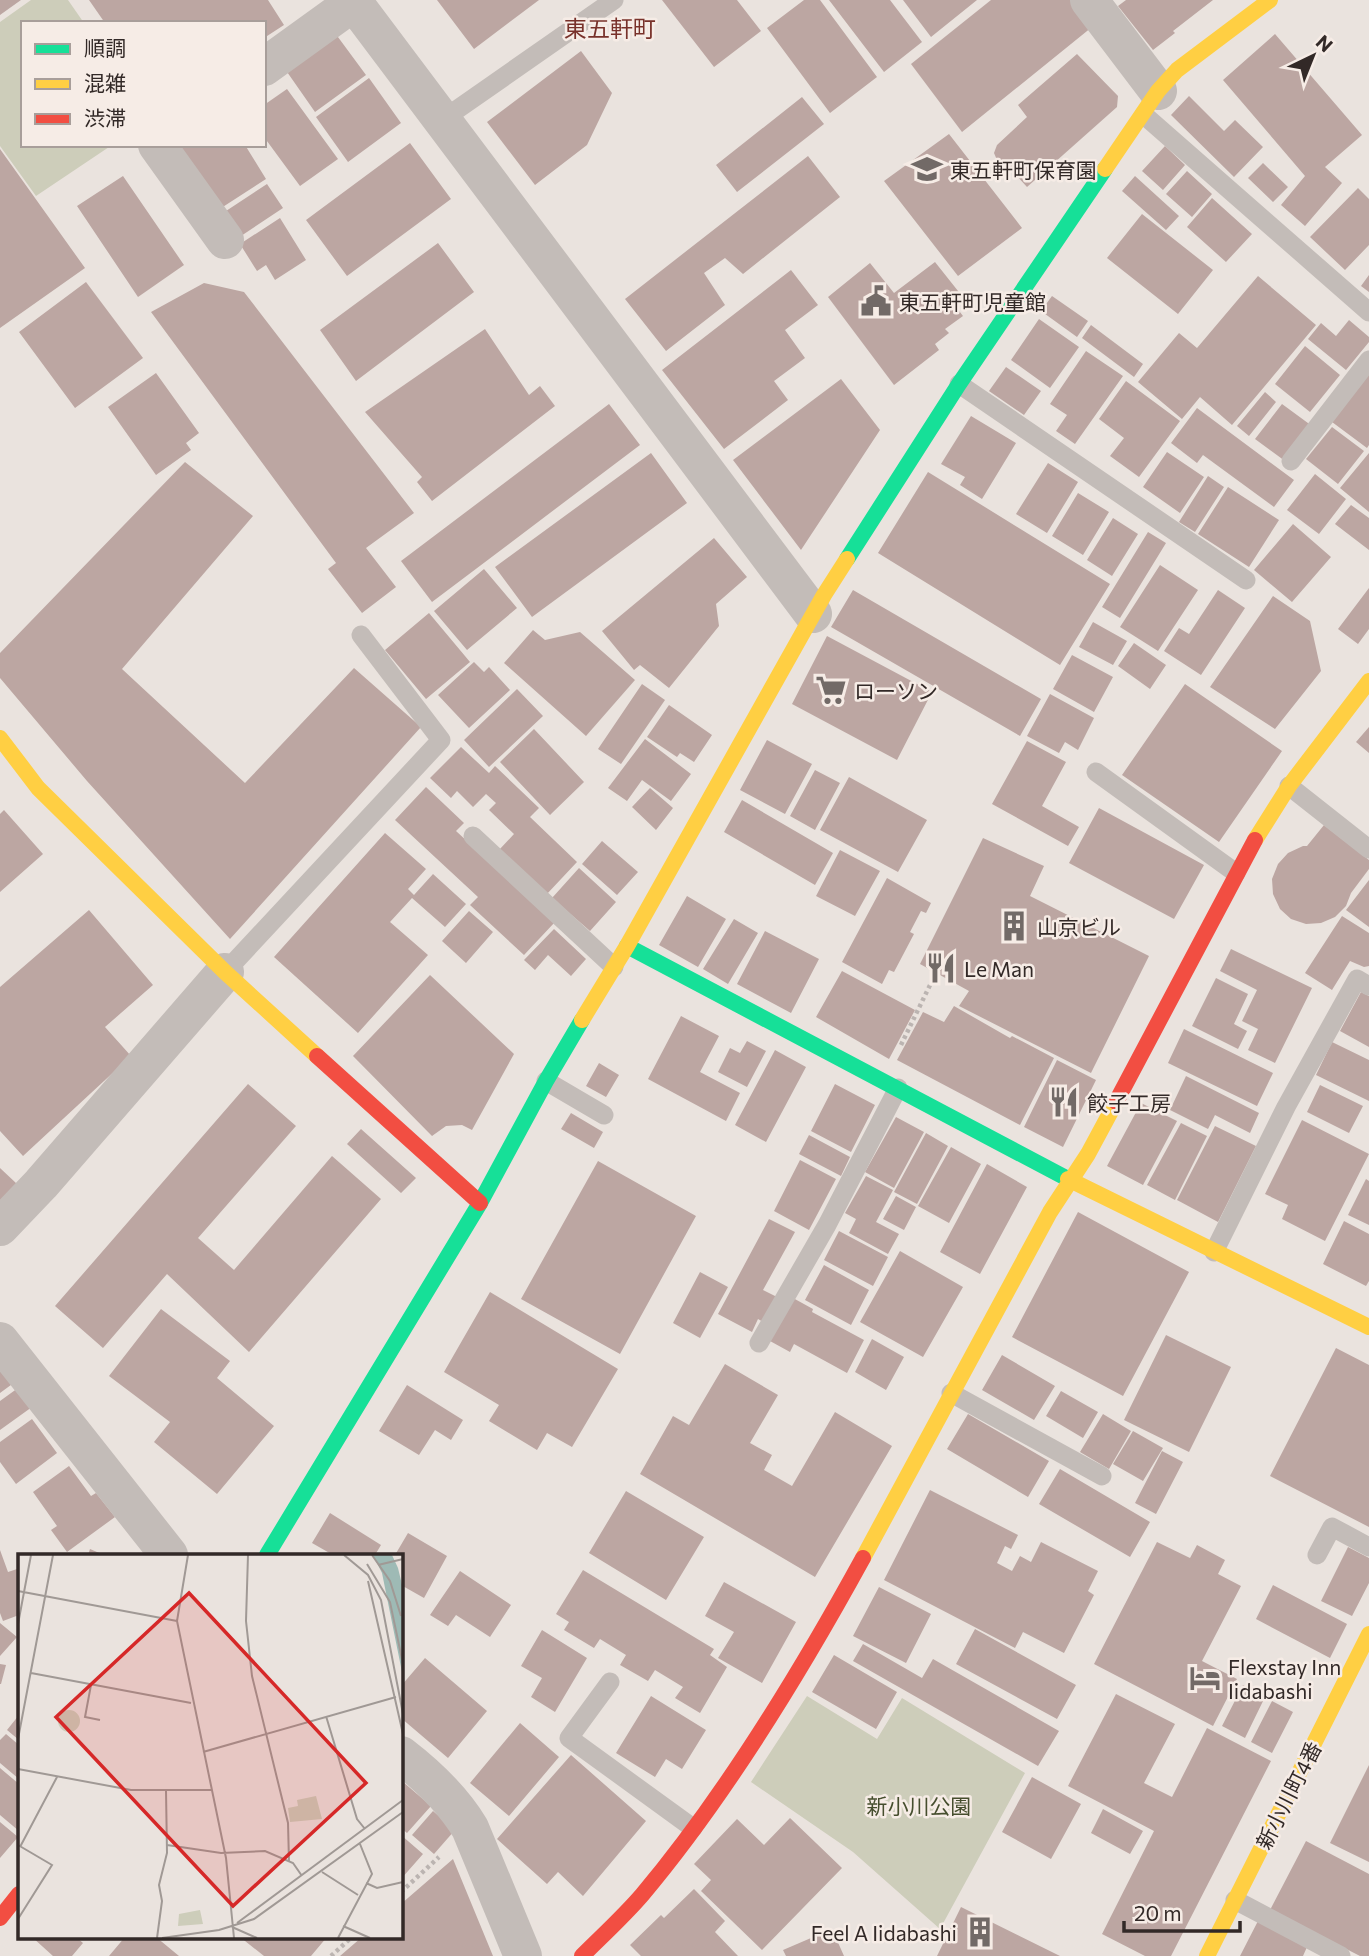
<svg xmlns="http://www.w3.org/2000/svg" width="1369" height="1956" viewBox="0 0 1369 1956" font-family="Commissioner,'Noto Sans JP',sans-serif">
  <style>
    .green { fill: #cdcdba }
    .building { fill: #bca6a2 }
    .lines { fill: none; stroke-linecap: round; stroke-linejoin: round }
    .path { stroke: #bbb4b1; stroke-width: 4.5; stroke-dasharray: 3.5 3.5; stroke-linecap: butt }
    .lane { stroke: #c3bcb8; stroke-width: 19 }
    .street { stroke: #c3bcb8; stroke-width: 38 }
    .fast { stroke: #16e098; stroke-width: 16 }
    .slow { stroke: #ffcf43; stroke-width: 16 }
    .jam { stroke: #f24e42; stroke-width: 16 }
    .labels { text-anchor: middle; dominant-baseline: central; stroke-width: 5; stroke-linejoin: round; paint-order: stroke }
    .poi-label { font-size: 21px; fill: #322927; stroke: #f6ece6; text-anchor: start }
    .street-label { font-size: 21px; fill: #322927; stroke: #f6ece6 }
    .park-label { font-size: 21px; fill: #464e2e; stroke: #f6ece6 }
    .neighbourhood-label { font-size: 23px; fill: #78312a; stroke: #f6ece6 }
    .inset-road { fill: none; stroke: #a09995; stroke-width: 2 }
    .view { fill: #d62828; fill-opacity: 0.15; stroke: #d62828; stroke-width: 3.5 }
    .inset-edge { fill: none; stroke: #322927; stroke-width: 3.5 }
  </style>
  <rect width="100%" height="100%" fill="#eae3de"/>
  <path class="green" d="M31,0H68L84,23H23V145H112L36,196L0,146V22Z
    M807,1696L877,1739L902,1698L1025,1773L940,1929L853,1852L751,1782Z"/>
  <path class="building" d="M0,0H21L0,15Z
    M89,0H268L284,25L264,38V23H105Z
    M437,0H539L474,49Z
    M662,0H737L761,31L714,67Z
    M804,0H820L877,77L830,113L767,28Z
    M829,0H890L922,42L884,72Z
    M903,0H977L931,37Z
    M991,0H1070L1092,27L962,132L911,64Z
    M1126,0H1213L1173,31L1175,33L1153,50L1118,6Z
    M335,33L366,75L315,112L285,69Z
    M1275,34L1362,135L1325,167L1342,183L1305,226L1281,205L1305,176L1223,80Z
    M581,51L612,93L587,145L535,185L487,122Z
    M1077,54L1118,96L1117,107L1027,187L1007,165L1000,167L994,153L997,145L1027,117L1018,105Z
    M369,78L401,123L348,162L316,117Z
    M287,89L338,159L300,186L264,137V105Z
    M1189,96L1224,131L1235,120L1263,147L1234,177L1171,115Z
    M802,97L824,124L737,192L716,165Z
    M949,134L1022,228L958,276L884,181Z
    M410,143L451,199L347,276L306,220Z
    M183,145H245L266,179L215,212L175,151Z
    M1165,146L1185,165L1163,190L1142,171Z
    M0,149L85,268L0,328Z
    M808,156L840,197L743,274L725,258L704,273L725,305L666,351L625,299Z
    M1263,163L1288,187L1273,202L1248,178Z
    M1187,171L1212,194L1192,217L1166,194Z
    M123,176L184,265L138,297L77,206Z
    M1135,176L1179,216L1166,230L1122,191Z
    M267,184L283,208L241,236L226,211Z
    M1358,188L1369,199V245L1345,270L1310,237Z
    M1212,198L1252,234L1226,262L1187,227Z
    M1142,214L1213,270L1178,314L1107,258Z
    M280,218L306,260L275,280L266,265L257,271L240,244Z
    M438,243L474,292L356,381L320,330Z
    M935,262L962,296L953,303L963,316L945,329L949,333L935,344L939,350L894,385L828,297L870,263L894,293Z
    M791,270L818,305L785,330L805,358L774,381L788,400L724,449L662,370Z
    M1369,275V292L1361,286Z
    M1258,276L1316,325L1232,425L1200,397L1182,419L1138,382L1179,333L1197,348Z
    M86,282L143,358L75,408L19,332Z
    M204,283L244,292L414,513L366,548L396,587L362,613L328,569L336,563L151,312Z
    M1052,296L1088,321L1077,337L1041,311Z
    M1039,319L1079,347L1050,388L1011,360Z
    M1349,320L1369,337V342L1346,370L1308,339L1321,323L1336,336Z
    M1091,325L1143,364L1134,377L1082,338Z
    M485,329L529,395L540,386L555,406L432,501L417,482L422,477L365,412Z
    M1305,346L1340,375L1310,412L1275,384Z
    M1086,351L1123,376L1075,444L1056,431L1067,415L1050,404Z
    M1006,367L1041,391L1024,415L989,391Z
    M1369,372V445L1367,448L1332,422Z
    M156,373L199,433L186,443L191,450L156,475L108,407Z
    M841,379L880,430L801,550L733,460Z
    M1126,381L1180,421L1139,477L1110,456L1124,438L1099,419Z
    M1265,392L1276,402L1249,436L1237,426Z
    M609,404L640,445L432,602L401,561Z
    M1282,404L1312,426L1285,461L1255,439Z
    M1197,408L1294,480L1274,507L1203,455L1197,463L1171,443Z
    M971,416L1016,443L982,499L960,485L965,477L941,464Z
    M1332,427L1364,451L1338,484L1306,459Z
    M1167,452L1204,477L1180,513L1143,487Z
    M651,453L687,503L532,617L495,567Z
    M1369,453V512L1340,488Z
    M185,462L253,516L122,669L245,783L354,668L421,727L230,939L87,781L0,678V653Z
    M1048,463L1078,482L1047,533L1016,514Z
    M928,472L1110,584L1060,665L878,553Z
    M1315,474L1346,499L1319,534L1287,510Z
    M1208,476L1224,487L1195,532L1179,522Z
    M1228,487L1279,520L1249,567L1198,534Z
    M1078,493L1109,512L1083,555L1052,536Z
    M1351,505L1369,518V550L1335,524Z
    M1113,518L1138,534L1112,576L1087,560Z
    M1293,524L1331,557L1292,602L1254,570Z
    M1148,532L1166,543L1120,618L1102,607Z
    M714,538L747,577L716,604L719,626L669,688L640,665L634,670L602,631Z
    M1160,565L1198,590L1158,651L1120,627Z
    M484,569L517,608L467,650L434,611Z
    M1369,588V629L1358,644L1338,629Z
    M853,590L1041,699L1020,736L831,627Z
    M1218,590L1245,608L1201,675L1164,651L1179,628L1189,634Z
    M1273,596L1310,621L1321,671L1275,729L1210,687Z
    M429,613L470,662L426,699L385,650Z
    M1093,622L1127,641L1113,665L1079,647Z
    M533,630L545,640L580,632L635,680L586,736L504,663Z
    M827,636L932,692L897,760L792,704Z
    M1134,643L1166,665L1150,689L1118,666Z
    M1072,655L1113,677L1094,712L1053,689Z
    M474,662L484,672L489,667L510,690L469,728L438,695Z
    M642,684L665,700L621,764L598,749Z
    M1185,684L1282,751L1219,842L1122,775Z
    M517,689L543,716L489,767L464,740Z
    M1050,694L1094,718L1078,750L1065,742L1059,753L1027,736Z
    M669,705L712,735L694,762L680,753L677,757L647,737Z
    M1369,727V753L1356,742Z
    M534,729L584,782L550,815L500,762Z
    M645,739L691,774L671,801L642,780L627,801L608,788Z
    M767,740L812,764L785,814L740,790Z
    M1027,741L1066,762L1042,806L1079,827L1068,846L992,804Z
    M461,747L489,773L495,766L539,808L530,817L577,862L546,895L499,850L514,834L489,810L496,803L486,794L473,807L457,791L451,798L430,778Z
    M815,770L840,783L815,830L790,816Z
    M849,777L927,820L898,872L820,830Z
    M426,787L464,823L456,831L555,922L524,955L470,905L478,897L395,820Z
    M650,788L673,808L656,830L632,807Z
    M742,800L833,853L815,885L724,832Z
    M1099,808L1204,865L1174,919L1069,863Z
    M4,810L43,854L0,892V814Z
    M1324,825L1369,860V869L1351,893L1346,906L1335,917L1321,923L1306,924L1291,919L1280,909L1273,894L1272,879L1278,864L1288,853L1303,846H1307Z
    M385,833L426,869L408,889L414,895L433,874L466,904L445,927L412,898L390,922L428,955L358,1033L274,957Z
    M983,838L1044,866L1030,896L1149,956L1091,1073L959,1006L969,991L920,964Z
    M602,841L638,872L617,895L582,864Z
    M840,850L880,871L855,916L816,896Z
    M579,868L616,902L590,931L552,898Z
    M887,878L931,903L926,913L921,911L910,932L914,934L894,972L889,970L882,984L842,962Z
    M1369,880V927L1346,910Z
    M687,896L726,919L698,967L659,945Z
    M89,910L153,985L105,1027L131,1056L23,1156L0,1131V987Z
    M469,911L493,932L466,963L442,941Z
    M1342,916L1369,933V966L1364,967L1350,961L1332,990L1305,973Z
    M734,919L758,933L728,984L703,969Z
    M554,929L586,959L571,976L548,955L535,970L524,960Z
    M765,931L819,959L791,1013L737,984Z
    M1231,949L1312,988L1275,1063L1248,1050L1258,1029L1242,1021L1257,990L1220,971Z
    M842,971L915,1010L889,1059L816,1017Z
    M430,975L514,1054L472,1130L462,1125L446,1126L432,1136L353,1056Z
    M1216,978L1248,994L1234,1024L1247,1031L1238,1049L1192,1026Z
    M1361,992L1369,996V1047L1340,1031Z
    M954,1006L1010,1038L1012,1036L1054,1058L1020,1125L897,1060L923,1012L944,1022Z
    M681,1016L719,1036L700,1072L740,1093L726,1121L648,1079Z
    M1184,1029L1273,1073L1257,1106L1168,1063Z
    M747,1041L766,1051L747,1087L718,1072L730,1048L740,1053Z
    M1332,1042L1369,1060V1101L1316,1075Z
    M775,1050L806,1067L766,1142L735,1125Z
    M1057,1060L1096,1080L1063,1147L1024,1127Z
    M599,1063L619,1075L606,1097L586,1086Z
    M1186,1076L1259,1113L1250,1133L1215,1115L1208,1129L1170,1110Z
    M248,1084L296,1126L198,1238L234,1270L332,1156L381,1199L249,1352L167,1274L103,1348L55,1306Z
    M835,1084L875,1105L851,1152L811,1131Z
    M1320,1085L1363,1106L1349,1133L1307,1112Z
    M1141,1103L1177,1121L1143,1185L1107,1166Z
    M571,1113L603,1132L594,1148L561,1129Z
    M896,1117L924,1132L894,1188L865,1172Z
    M1302,1120L1369,1154L1325,1241L1282,1219L1288,1205L1265,1194Z
    M1181,1123L1207,1136L1175,1200L1147,1185Z
    M1215,1126L1256,1146L1218,1222L1177,1200Z
    M361,1129L416,1178L401,1193L347,1144Z
    M926,1133L948,1146L917,1204L894,1192Z
    M809,1135L850,1157L841,1176L799,1154Z
    M951,1147L981,1164L949,1223L918,1206Z
    M800,1160L836,1179L809,1230L774,1211Z
    M598,1161L696,1216L620,1354L521,1299Z
    M987,1164L1027,1187L980,1274L940,1252Z
    M0,1168L17,1184L0,1201Z
    M866,1176L893,1190L876,1222L899,1234L888,1254L849,1233L856,1219L845,1213Z
    M1366,1179L1369,1181V1225L1348,1215Z
    M896,1196L916,1207L904,1230L883,1219Z
    M1078,1212L1189,1272L1123,1396L1012,1337Z
    M769,1219L795,1232L763,1290L779,1298L765,1323L758,1319L752,1332L718,1314Z
    M1344,1221L1369,1234V1281L1366,1286L1323,1264Z
    M839,1231L888,1257L873,1286L824,1260Z
    M900,1251L963,1287L923,1357L860,1322Z
    M824,1265L869,1290L851,1325L805,1300Z
    M700,1272L728,1287L700,1338L673,1323Z
    M490,1292L618,1369L572,1447L547,1433L537,1450L489,1421L499,1405L444,1372Z
    M793,1298L813,1309L812,1312L864,1340L847,1373L794,1344L790,1352L770,1341Z
    M161,1309L230,1361L217,1378L274,1426L217,1494L154,1442L170,1422L109,1376Z
    M1166,1335L1231,1367L1189,1452L1124,1420Z
    M872,1339L904,1357L886,1390L855,1372Z
    M1336,1348L1369,1365V1527L1270,1476Z
    M1002,1355L1055,1386L1034,1420L982,1390Z
    M0,1362L15,1382L0,1393Z
    M725,1364L778,1395L750,1443L772,1455L764,1470L792,1486L835,1412L892,1446L815,1577L640,1474L673,1416L689,1425Z
    M407,1385L463,1420L451,1440L435,1430L419,1455L379,1431Z
    M18,1388L32,1407L0,1430V1401Z
    M1061,1391L1098,1412L1083,1438L1046,1416Z
    M968,1414L1049,1461L1028,1497L947,1449Z
    M1103,1414L1131,1431L1109,1469L1080,1452Z
    M32,1419L57,1453L16,1484L0,1462V1442Z
    M1133,1431L1163,1448L1143,1481L1113,1464Z
    M1162,1451L1183,1462L1156,1514L1135,1503Z
    M69,1466L91,1496L96,1493L115,1517L67,1552L51,1530L57,1526L33,1492Z
    M1060,1469L1150,1522L1130,1557L1039,1504Z
    M930,1490L1018,1535L1011,1549L1005,1546L997,1563L1012,1571L1020,1556L1031,1562L1041,1542L1098,1571L1088,1591L1094,1595L1064,1653L1023,1632L1015,1648L884,1580Z
    M626,1491L704,1537L666,1600L589,1553Z
    M330,1513L381,1545L375,1555H333L312,1543Z
    M408,1533L447,1556L424,1598L401,1585V1555H395Z
    M1157,1542L1190,1558L1197,1545L1225,1560L1218,1574L1241,1586L1202,1661L1237,1679L1213,1726L1094,1664Z
    M1348,1547L1369,1558V1583L1352,1616L1321,1601Z
    M90,1549L104,1555H88Z
    M0,1550L8,1572L17,1569L19,1574V1615L3,1621L0,1613Z
    M583,1570L714,1649L710,1655L727,1667L700,1713L675,1698L683,1687L655,1670L648,1681L620,1665L626,1655L600,1639L594,1648L564,1630L569,1622L556,1614Z
    M460,1571L511,1605L490,1637L456,1615L448,1626L430,1615Z
    M724,1582L796,1622L762,1683L718,1658L734,1632L705,1616Z
    M1273,1585L1347,1624L1330,1658L1256,1619Z
    M879,1587L931,1614L906,1663L853,1636Z
    M0,1623L17,1637L0,1656Z
    M975,1629L1076,1685L1057,1719L956,1664Z
    M542,1630L587,1658L555,1712L531,1697L542,1678L521,1666Z
    M863,1644L922,1678L933,1659L1059,1731L1038,1766L853,1661Z
    M834,1655L897,1692L876,1729L812,1692Z
    M425,1658L487,1711L448,1758L401,1718V1686Z
    M0,1664L6,1665L1,1684H0Z
    M1243,1685L1265,1697L1245,1738L1222,1726Z
    M1116,1694L1175,1724L1144,1783L1172,1797L1207,1728L1271,1761L1171,1956H1145L1102,1934L1154,1831L1068,1786Z
    M651,1696L706,1730L682,1769L666,1759L655,1777L616,1753Z
    M1272,1701L1293,1712L1272,1753L1251,1742Z
    M19,1715V1740L7,1730Z
    M520,1723L559,1757L509,1816L470,1783Z
    M6,1734L19,1745V1779L0,1763V1740Z
    M571,1755L646,1821L583,1896L558,1872L547,1884L497,1839Z
    M1369,1765V1862L1330,1843Z
    M0,1768L19,1784V1831L0,1815Z
    M1032,1777L1081,1804L1051,1859L1002,1832Z
    M402,1781L431,1806L407,1833L401,1828Z
    M1103,1809L1143,1831L1130,1854L1091,1833Z
    M433,1811L455,1830L434,1854L412,1835Z
    M790,1818L842,1868L762,1950L701,1891L711,1880L694,1864L737,1819L764,1845Z
    M0,1822L18,1837L0,1858Z
    M401,1835L423,1854L401,1879Z
    M1306,1841L1369,1874V1956H1360L1270,1910Z
    M453,1859L493,1956H340L362,1937H401V1904Z
    M694,1889L725,1921L715,1932L738,1956H641L630,1945L661,1915L664,1918Z
    M961,1907L1060,1956H937Z
    M1258,1921L1307,1947L1303,1956H1240Z
    M832,1929L844,1956H786L783,1950Z
    M32,1937H76L83,1943L72,1956H53Z
    M125,1937H156L179,1956H109Z
    M240,1937H327L311,1956H264Z"/>
  <g class="lines">
    <path class="path" d="M901,1045L931,983
      M401,1892L439,1857
      M331,1956L352,1937"/>
    <path class="lane" d="M1144,115L1369,312
      M442,120L614,0
      M959,384L1246,580
      M1291,461L1369,360
      M1096,772L1236,873
      M1289,786L1369,849
      M473,836L614,967
      M225,972L441,740L361,635
      M546,1081L604,1115
      M1214,1252L1286,1107L1357,979L1369,986
      M759,1343L827,1225L898,1088
      M951,1393L1102,1476
      M1317,1555L1332,1527L1369,1547
      M610,1682L569,1738L693,1828
      M1235,1900L1341,1956"/>
    <path class="street" d="M352,0L813,614
      M1089,0L1158,91
      M264,67L354,2
      M157,145L225,240
      M0,1227L41,1184L225,972
      M0,1341L169,1555
      M401,1755C427,1775 453,1800 470,1828L523,1956"/>
    <path class="fast" d="M847,559L959,384L1105,169
      M627,946L1068,1179
      M267,1555L480,1203L546,1081L582,1020"/>
    <path class="slow" d="M1105,169L1158,91L1177,70L1270,0
      M0,738L38,788L225,972L317,1056
      M1255,840L1289,786L1369,681
      M582,1020L627,946L824,595L847,559
      M1068,1179L1369,1327
      M863,1558L1050,1212L1088,1154L1116,1102
      M1207,1956L1369,1634"/>
    <path class="jam" d="M317,1056L480,1203
      M1116,1102L1255,840
      M0,1918L19,1894
      M582,1956C602,1936 623,1917 642,1895C726,1795 800,1673 863,1558"/>
  </g>
  <defs>
    <g id="school-bare" transform="scale(2.415)"><path d="M0-5L7-2L0 1L-7-2ZM-4 1L0 2.5L4 1V4Q0 6-4 4Z" fill="#726a67" stroke="#f6ece6" stroke-width="2.5" paint-order="stroke"/></g>
    <g id="civic-bare" transform="scale(2.415)"><path d="M-.6-6.5H3V-4.5H.6V-3L4-1V1h2V6H-6V1h2V-1L-.6-3ZM-1.2 2.5V6h2.4V2.5Z" fill="#726a67" stroke="#f6ece6" stroke-width="2.5" paint-order="stroke"/></g>
    <g id="supermarket-bare" transform="scale(2.415)"><path d="M-6-5.5h2.5l.6 2H6L4.5 2H-2.5L-4.4-4H-6ZM-1.5 3.2a1.3 1.3 0 1 0 .1 0ZM3 3.2a1.3 1.3 0 1 0 .1 0Z" fill="#726a67" stroke="#f6ece6" stroke-width="2.5" paint-order="stroke"/></g>
    <g id="building-bare" transform="scale(2.415)"><path d="M-4-6H4V6H1V3H-1V6H-4ZM-2.5-4.3h1.7v1.8h-1.7ZM.8-4.3h1.7v1.8H.8ZM-2.5-1h1.7V.8h-1.7ZM.8-1h1.7V.8H.8Z" fill="#726a67" stroke="#f6ece6" stroke-width="2.5" paint-order="stroke"/></g>
    <g id="restaurant-bare" transform="scale(2.415)"><path d="M-5-6h1v4h1v-4h1v4h1v-4h1v5L-1.5 .5V6h-2V.5L-5-1ZM5-6V6H3V1.5H1.5Q1.5-4 5-6Z" fill="#726a67" stroke="#f6ece6" stroke-width="2.5" paint-order="stroke"/></g>
    <g id="hotel-bare" transform="scale(2.415)"><path d="M-6-4.5h1.5V1H6V5H4.5V3h-9V5H-6ZM-4 0a1.8 1.8 0 1 1 3.6 0ZM.5 0V-2.5h3Q6-2.5 6 0Z" fill="#726a67" stroke="#f6ece6" stroke-width="2.5" paint-order="stroke"/></g>
  </defs>
  <g fill-rule="evenodd">
    <use href="#school-bare" x="927" y="169"/>
    <use href="#civic-bare" x="876" y="301"/>
    <use href="#supermarket-bare" x="831" y="690"/>
    <use href="#building-bare" x="1014" y="926"/>
    <use href="#restaurant-bare" x="941" y="968"/>
    <use href="#restaurant-bare" x="1064" y="1102"/>
    <use href="#hotel-bare" x="1205" y="1678"/>
    <use href="#building-bare" x="980" y="1932"/>
  </g>
  <g class="labels">
    <g class="poi-label">
      <text x="950" y="169">東五軒町保育園</text>
      <text x="899" y="301">東五軒町児童館</text>
      <text x="854" y="690">ローソン</text>
      <text x="1037" y="926">山京ビル</text>
      <text x="964" y="968">Le Man</text>
      <text x="1087" y="1102">餃子工房</text>
      <text x="1228" y="1666">Flexstay Inn<tspan x="1228" dy="24">Iidabashi</tspan></text>
      <text x="957" y="1932" text-anchor="end">Feel A Iidabashi</text>
    </g>
    <g class="street-label">
      <text transform="translate(1288 1795) rotate(-63)">新小川町4番</text>
    </g>
    <g class="park-label">
      <text x="919" y="1805">新小川公園</text>
    </g>
    <g class="neighbourhood-label">
      <text x="610" y="28">東五軒町</text>
    </g>
  </g>
  <g transform="translate(18 1554)">
    <rect width="385" height="385" fill="#eae3de"/>
    <path d="M40 167a11 11 0 1 1 22 0a11 11 0 1 1-22 0ZM298,242L304,265L272,268L270,254L280,252L279,246ZM182,356L185,370L160,372L161,360Z" fill="#cdcdba"/>
    <path d="M355,1H374L380,14L385,35V123L364,19Z" fill="#9ebab5"/>
    <path class="inset-road" d="M170,1L159,67L208,304L216,384M230,1L228,67L234,122L270,269L271,308M326,1L350,21L363,46L385,160M354,1L372,27L383,62M349,10L372,48L385,110M360,11L385,5M350,27L385,180M0,37L159,67M0,70L13,1M13,119L173,149M73,131L67,163L82,166M308,162L339,265L347,275M0,185L35,1M185,198L378,143M0,215L113,236H194M0,291L34,311L0,365M149,291L203,299L247,297L275,309L284,322M2,293L39,223M304,318L340,341M348,329L359,334L385,328M219,369L385,246M325,372L352,384M214,373L239,384M139,384L144,347L141,331L149,299L148,237M144,384L201,376L236,365L385,258M320,384L354,320L342,290"/>
    <path class="view" d="M171,39L348,229L215,352L38,163Z"/>
    <rect width="385" height="385" class="inset-edge"/>
  </g>
  <rect x="21" y="21" width="245" height="126" fill="#f6ece6" stroke="#a89e9a" stroke-width="2"/>
  <rect x="35" y="44" width="35" height="10" fill="#16e098" stroke="#a89e9a" stroke-width="2"/>
  <text x="84" y="56" font-size="21" fill="#322927">順調</text>
  <rect x="35" y="79" width="35" height="10" fill="#ffcf43" stroke="#a89e9a" stroke-width="2"/>
  <text x="84" y="91" font-size="21" fill="#322927">混雑</text>
  <rect x="35" y="114" width="35" height="10" fill="#f24e42" stroke="#a89e9a" stroke-width="2"/>
  <text x="84" y="126" font-size="21" fill="#322927">渋滞</text>
  <g transform="translate(1313 56) rotate(43)" stroke="#f6ece6" stroke-width="5" paint-order="stroke">
  <path d="M0-5L12 26L0 18L-12 26Z" fill="#322927"/>
  <text y="-10" font-size="19" font-weight="bold" text-anchor="middle" fill="#322927">N</text>
  </g>
  <path d="M1124 1921v10h116v-10" fill="none" stroke="#322927" stroke-width="3.5"/>
  <text x="1134" y="1921" font-size="21" fill="#322927" stroke="#f6ece6" stroke-width="5" paint-order="stroke">20 m</text>
</svg>
